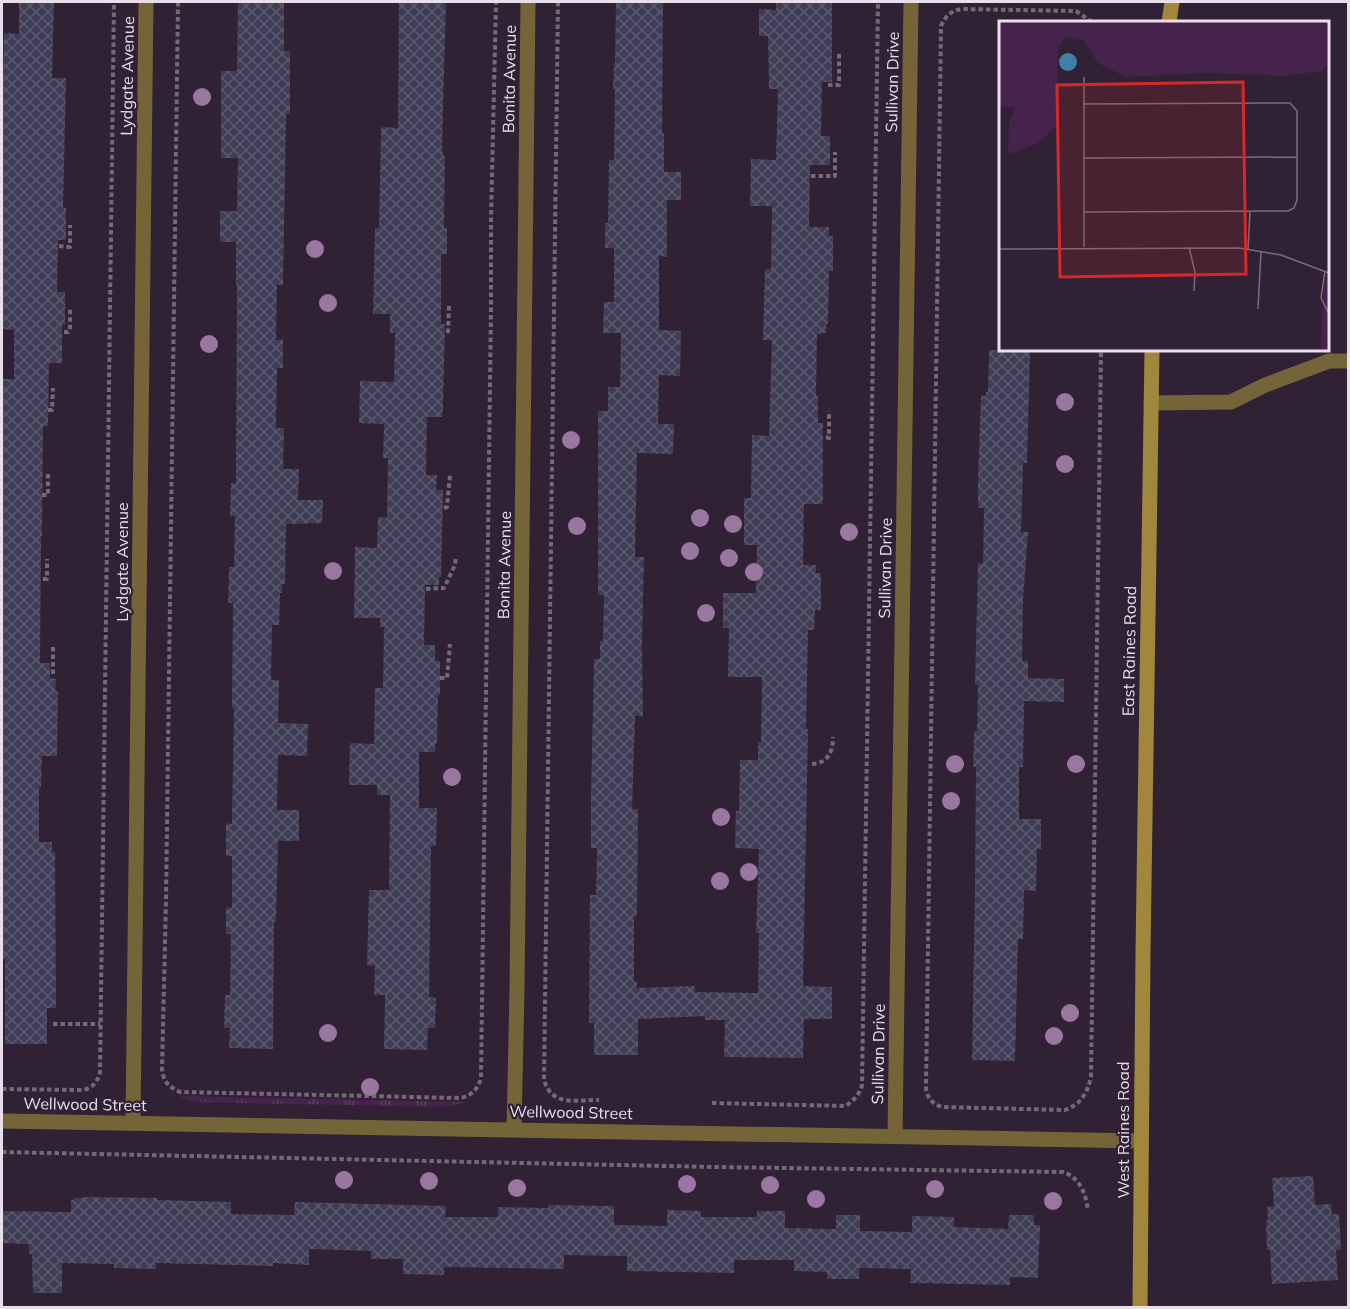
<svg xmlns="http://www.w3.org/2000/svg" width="1350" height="1309" viewBox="0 0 1350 1309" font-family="Mulish,sans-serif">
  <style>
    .grass { fill: url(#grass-tufts) }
    .building { fill: url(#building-cross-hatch) }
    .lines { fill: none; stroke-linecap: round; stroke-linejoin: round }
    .path { stroke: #756878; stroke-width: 4; stroke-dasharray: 4.5 3; stroke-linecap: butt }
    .service { stroke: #746538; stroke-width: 15 }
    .minor { stroke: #746538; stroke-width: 15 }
    .secondary { stroke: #a0873b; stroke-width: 15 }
    .tree { fill: #9977a0 }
    .labels { text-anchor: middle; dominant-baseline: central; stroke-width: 4.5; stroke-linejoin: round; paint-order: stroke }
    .street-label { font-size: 16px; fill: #e9dfeb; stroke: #312134 }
    .inset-road { fill: none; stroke: #7b6d7d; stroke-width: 1.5 }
    .view { fill: #d62828; fill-opacity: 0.15; stroke: #d62828; stroke-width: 3 }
    .inset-edge { fill: none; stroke: #e9dfeb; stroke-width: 3 }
  </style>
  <defs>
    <pattern id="grass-tufts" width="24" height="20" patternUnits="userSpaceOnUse" patternTransform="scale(1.5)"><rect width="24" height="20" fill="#45234c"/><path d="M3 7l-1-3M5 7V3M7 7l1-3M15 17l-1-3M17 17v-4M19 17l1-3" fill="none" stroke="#604266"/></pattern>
    <pattern id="building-cross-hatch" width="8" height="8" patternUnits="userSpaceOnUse" patternTransform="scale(1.5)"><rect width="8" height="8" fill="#403e56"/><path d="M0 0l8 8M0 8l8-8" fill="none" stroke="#5c596e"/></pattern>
  </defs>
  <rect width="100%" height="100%" fill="#312134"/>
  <path class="grass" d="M178,1096L463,1102V1103L443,1107L199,1102L192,1101Z"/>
  <path class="building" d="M19,2H54L52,78H66L63,208H66V240H58L57,292H65V325H62V363H49L48,426H43L42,536H41L40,663H50V678L56,679L55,691H58L57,756H42L41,787H39V842H52V852H55L56,1008H47V1044H5V959H2V422L3,379H14V330L2,329V125L4,33L19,34Z
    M244,2H284V51H290V114H286L283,285H277L276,340H283V368H277L276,428H284L283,469H299L298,500H323L322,523L286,524L285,584H282V593H280L279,625H272L271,680H279L278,723L308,724L307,756L278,755L277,810H299V841H278L276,922H274L273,1049L229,1048L230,1028H224L225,995H230L231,934H226V907L232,908V856H226V823L232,824L234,708H232L233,603H228L229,567H234L235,516H230L231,483L236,484V468L237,285H236V242H220V211H237L238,158H221V71H237L238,3H244Z
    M399,2H446L442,145L443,156H445L444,228H447V254H441V324H445L443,407L442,417H427L426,475H437L436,490H443L441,577H439V585H425L424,645H435V660L440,661V695H438L437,744H435V752H419V808H437L436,846H431L429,997L436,998L435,1028H428L427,1050L384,1049L385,995H374L375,966L367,965L369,890H389L390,795H377V785H349L350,743L374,744L375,688H383L384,627H380V618H354L355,547L377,548L378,517L387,518L388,458H383L384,424L359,423L360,381L394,382L395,333H390V314H373L375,228H379L381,130L382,127L398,128Z
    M616,2H663L662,133H664V172H681V200H667V257L659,256V330L681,331L680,376L659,375L658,424H674L673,454L637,453L635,557H644L642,642L643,716H635L632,809H638L637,916H634V982H637V988L695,986V992L758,993L759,933H756L759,849L735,848L736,811H739L740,760H758V742H761L762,677H728L729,628H723V593H756L757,545H744V498H751L752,435L769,436L772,340H763L765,269H771L772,206H750L751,159L776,160L778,89H769L768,36H759V9L776,10V2H832V82H822L821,136H830V165H810L809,227H829V236H833V271H829L828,324H826V333L817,334L816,396H818V423H823V504H804L803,565H816V573H821V610H815L814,630H808L806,729H808L803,986L832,987V1019H804L803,1058L724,1057L725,1020H705V1016L638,1019V1055H594V1023H589L590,895H596L597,848H591V798L594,659H600V641H603L604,595H598V411H608V387H620L621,333H603L604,302H614V248H605V223H608L609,160H614L615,90H613L614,64H615Z
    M989,350H1030L1027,463H1023L1021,532H1028L1023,599L1022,661H1028V678L1064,679V702L1024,701L1023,767H1019V819H1041V849H1037L1036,891L1024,890L1023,939H1018L1015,1061L972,1060L975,890L976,767H973L974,731H977L978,685H975L978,563L983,564L984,508H978V479L981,396H986V392H988Z
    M1313,1176L1315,1205L1331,1204L1332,1214H1339L1341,1250H1336L1338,1280L1272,1284L1270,1250H1267L1266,1220H1268L1267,1207L1274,1206L1272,1178Z
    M82,1197L157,1198V1200L231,1202V1214L294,1215L295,1202L446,1206L445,1217H498V1207L548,1208V1205L614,1206V1224L615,1225L667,1226V1210L701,1211V1217H757V1211H785V1228L836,1229V1215H860V1231L912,1232V1216L954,1217V1227L1008,1229L1009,1215H1034V1225H1040L1038,1278L1010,1277V1285L910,1283L911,1269L859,1268V1279H827V1272L794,1271V1260H734V1273L627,1271V1256L564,1255V1269L444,1267V1275L403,1274V1259H371V1251L309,1249V1265L273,1263V1266L156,1263V1269L114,1268V1264L62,1263V1293H33L32,1254H29V1244L2,1243V1211L71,1212V1200H74V1198H82Z"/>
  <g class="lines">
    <path class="path" d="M178,2L166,900L162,1069C164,1083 168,1086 180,1092L461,1098C472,1095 478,1089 481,1078L491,307V219L496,2
      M558,2L544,1080C552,1107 576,1100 599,1100
      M1092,22L1076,11L962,9C951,10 945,17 941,26L926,1089C928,1099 933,1104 942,1107L1065,1110C1081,1104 1087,1094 1091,1077L1101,350
      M828,85H839V51
      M811,176H835V152
      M59,246L70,247V225
      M64,332H68L70,330V309
      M448,333L449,306
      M48,410H52L53,388
      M826,437L829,438V411
      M42,495H48V474
      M444,508L447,507L450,475
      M43,579H47V559
      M426,589L444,588L455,565L456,557
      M53,647V676
      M440,678H447L450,644
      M812,764C828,763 833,752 833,737
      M53,1024H100
      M2,1089L83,1090C93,1088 97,1082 100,1073L114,2
      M712,1103L846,1106C854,1100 860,1094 862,1085L878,2
      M2,1152L714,1167L1063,1172C1081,1178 1086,1195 1088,1211"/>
    <path class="service" d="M1151,403L1231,402L1263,386L1329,361H1348"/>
    <path class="minor" d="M2,1121L1141,1141
      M133,1122L146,2
      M514,1129L517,989L528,2
      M895,1136L911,2"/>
    <path class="secondary" d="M1169,22L1172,2
      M1140,1308L1143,952L1152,350"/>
  </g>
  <g class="tree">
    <circle cx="202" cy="97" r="9"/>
    <circle cx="315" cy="249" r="9"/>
    <circle cx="328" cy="303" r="9"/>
    <circle cx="209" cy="344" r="9"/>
    <circle cx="1065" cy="402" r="9"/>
    <circle cx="571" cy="440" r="9"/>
    <circle cx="1065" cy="464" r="9"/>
    <circle cx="700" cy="518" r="9"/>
    <circle cx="733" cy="524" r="9"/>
    <circle cx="577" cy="526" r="9"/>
    <circle cx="849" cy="532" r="9"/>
    <circle cx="690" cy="551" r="9"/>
    <circle cx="729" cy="558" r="9"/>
    <circle cx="333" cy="571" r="9"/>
    <circle cx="754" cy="572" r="9"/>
    <circle cx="706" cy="613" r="9"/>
    <circle cx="955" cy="764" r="9"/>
    <circle cx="1076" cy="764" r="9"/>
    <circle cx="452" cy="777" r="9"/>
    <circle cx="951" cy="801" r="9"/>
    <circle cx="721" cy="817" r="9"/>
    <circle cx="749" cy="872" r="9"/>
    <circle cx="720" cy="881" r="9"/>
    <circle cx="1070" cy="1013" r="9"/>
    <circle cx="328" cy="1033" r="9"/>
    <circle cx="1054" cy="1036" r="9"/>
    <circle cx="370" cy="1087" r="9"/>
    <circle cx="344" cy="1180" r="9"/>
    <circle cx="429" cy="1181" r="9"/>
    <circle cx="687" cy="1184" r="9"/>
    <circle cx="770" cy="1185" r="9"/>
    <circle cx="517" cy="1188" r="9"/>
    <circle cx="935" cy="1189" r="9"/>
    <circle cx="816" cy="1199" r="9"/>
    <circle cx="1053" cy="1201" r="9"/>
  </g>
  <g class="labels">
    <g class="street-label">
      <text transform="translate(127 76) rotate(-89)">Lydgate Avenue</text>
      <text transform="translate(509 79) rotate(-89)">Bonita Avenue</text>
      <text transform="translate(892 82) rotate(-89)">Sullivan Drive</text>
      <text transform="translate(122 562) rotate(-90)">Lydgate Avenue</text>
      <text transform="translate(504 565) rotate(-89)">Bonita Avenue</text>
      <text transform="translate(885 568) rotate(-89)">Sullivan Drive</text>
      <text transform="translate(1129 651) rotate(-89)">East Raines Road</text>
      <text transform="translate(878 1054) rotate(-89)">Sullivan Drive</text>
      <text transform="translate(85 1104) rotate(1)">Wellwood Street</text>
      <text transform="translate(571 1112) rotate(1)">Wellwood Street</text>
      <text transform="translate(1123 1130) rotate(-90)">West Raines Road</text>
    </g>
  </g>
  <g transform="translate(999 21)">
    <rect width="330" height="330" fill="#312134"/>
    <path d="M0,1H328V43L322,50L283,55L209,52L127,56L99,42L85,20L65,16L59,30L57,105L41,121L13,133L9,130L10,101L16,87L0,85Z" fill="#45234c"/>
    <path d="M325,258L330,260V329H321Z" fill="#45234c"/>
    <path d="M60 41a9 9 0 1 1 18 0a9 9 0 1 1-18 0Z" fill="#4080a4"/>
    <path class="inset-road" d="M85,137L298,136M85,191L289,190L295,187L298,179V90L291,82L85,83M85,226V56M190,226L196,251L195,270M0,228L240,227L282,234L330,252M249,228L251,190M326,250L322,277L330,293M259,288L262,230"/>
    <path class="view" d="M244,61L247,253L61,256L58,64Z"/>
    <rect width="330" height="330" class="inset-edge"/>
  </g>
  <rect width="1350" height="1309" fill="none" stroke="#e9dfeb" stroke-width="6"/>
</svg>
